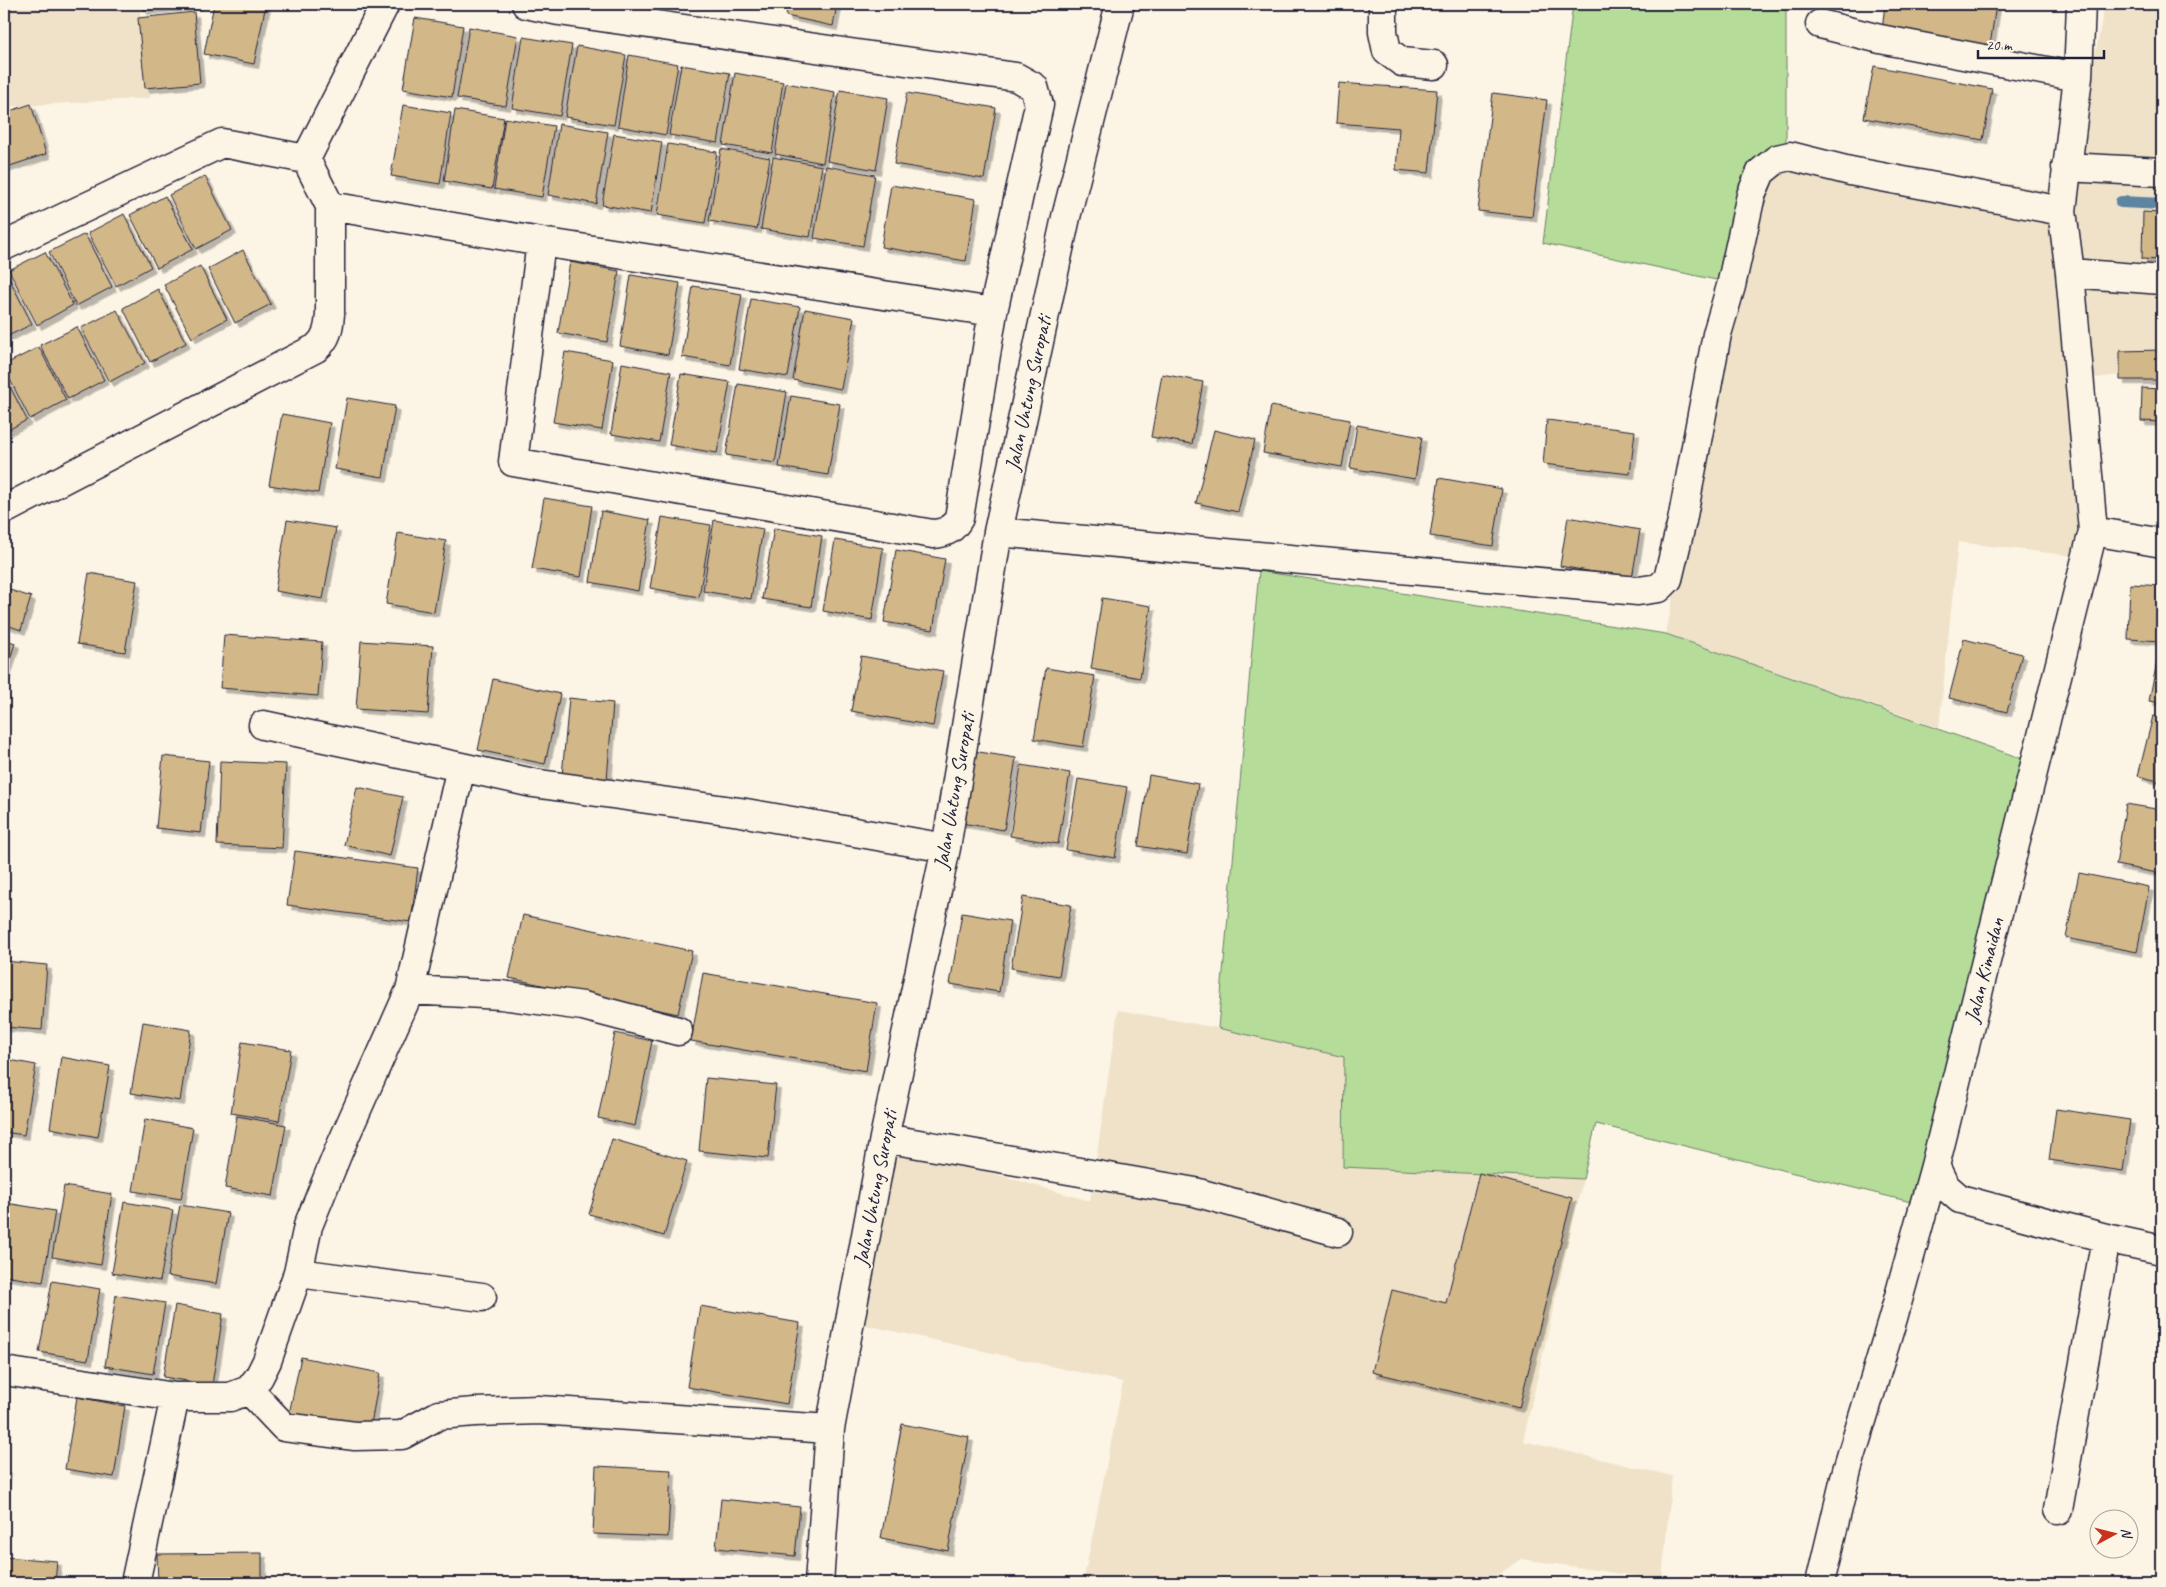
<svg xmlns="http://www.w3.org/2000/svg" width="2166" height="1587" viewBox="0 0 2166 1587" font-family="Caveat,sans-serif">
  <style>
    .built { fill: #efe2c9 }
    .green { fill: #b5dc98; stroke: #6c7f6a }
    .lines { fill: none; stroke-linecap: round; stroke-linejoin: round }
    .stream { stroke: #5d85a1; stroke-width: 12 }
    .building { fill: #d2b788; stroke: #22223b; filter: url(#shadow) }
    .minor-casing { stroke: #22223b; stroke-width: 31 }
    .minor { stroke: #fcf5e5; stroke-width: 28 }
    .labels { text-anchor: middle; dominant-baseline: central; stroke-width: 4; stroke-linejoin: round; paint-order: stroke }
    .street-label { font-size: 21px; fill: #22223b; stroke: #fcf5e5 }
  </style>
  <defs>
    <filter id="shadow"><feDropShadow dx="4.5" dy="4.5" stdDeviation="0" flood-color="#0004"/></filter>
  </defs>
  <rect width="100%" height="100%" fill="#fcf5e5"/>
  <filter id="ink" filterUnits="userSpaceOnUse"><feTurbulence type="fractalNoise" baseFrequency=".02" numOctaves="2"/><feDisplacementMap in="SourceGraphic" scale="10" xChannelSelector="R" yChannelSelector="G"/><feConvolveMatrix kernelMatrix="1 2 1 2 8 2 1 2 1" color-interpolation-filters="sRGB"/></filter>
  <g filter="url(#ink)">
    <path class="built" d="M4,4H139L150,98L4,107Z
      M2105,4H2162V370L2087,379L2098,559L1958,542L1939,728L1666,634L1735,284L1786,146L2068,194Z
      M1118,1010L1218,1028L1345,1057L1344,1167L1583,1179L1523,1441L1672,1476L1662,1580L1522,1559L1485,1583H1083L1123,1382L861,1324L896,1146L1090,1201Z"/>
    <path class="green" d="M1573,4H1786V146L1735,284L1543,243Z
      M1259,571L1666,634L2049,768L1931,1207L1596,1124L1583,1179L1343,1167L1344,1057L1218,1028Z"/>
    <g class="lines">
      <path class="stream" d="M2121,202L2162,204"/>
    </g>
    <path class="building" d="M142,4H198V5L143,10Z
      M214,4H266L254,64L204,54Z
      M788,4H837L833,26L786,16Z
      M1885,4H1996L1990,46L1882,31Z
      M194,12L200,83L145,88L138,18Z
      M415,18L463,26L452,97L403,89Z
      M469,27L518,36L506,106L457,98Z
      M523,37L572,45L560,116L512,108Z
      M577,46L626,55L614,125L565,117Z
      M629,55L678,64L666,135L618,126Z
      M681,65L730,73L718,143L669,135Z
      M1874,66L1992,89L1983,140L1864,118Z
      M735,73L783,82L772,153L723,145Z
      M786,83L835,92L823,163L775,154Z
      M1339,83L1437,90L1429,173L1396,170L1399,128L1336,123Z
      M840,90L888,98L876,170L827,161Z
      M907,93L996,108L984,179L894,164Z
      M1493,93L1547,100L1532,217L1478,211Z
      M31,104L46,154L4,168V113Z
      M403,105L451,113L440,184L391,176Z
      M455,110L504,118L492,189L444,181Z
      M505,118L554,126L542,197L494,189Z
      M559,124L608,132L596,204L548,195Z
      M614,134L662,142L651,213L602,205Z
      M668,144L717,152L705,223L657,215Z
      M721,149L770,158L757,229L709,221Z
      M773,157L822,166L810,237L761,229Z
      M826,166L875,175L863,246L814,238Z
      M205,176L232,230L196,249L169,195Z
      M891,185L976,199L966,261L881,247Z
      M165,196L193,249L157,268L130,215Z
      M2143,212L2162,213V260L2142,259Z
      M124,214L151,267L116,286L88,233Z
      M85,234L112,287L76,306L49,252Z
      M243,250L271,304L235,323L208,269Z
      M45,252L73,305L37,325L9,270Z
      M570,262L619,271L607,342L558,333Z
      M200,266L227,319L192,338L164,285Z
      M5,270L32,324L4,338V271Z
      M631,275L680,283L668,355L620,346Z
      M693,286L742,294L730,365L682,357Z
      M158,289L186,343L150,362L123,308Z
      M751,299L800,307L788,377L739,369Z
      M805,309L854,318L841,389L793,380Z
      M117,310L145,363L109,382L81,328Z
      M77,327L104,380L68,399L40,345Z
      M39,347L66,400L30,419L4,368V365Z
      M2162,350V380H2120V351Z
      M565,352L613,360L602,430L553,422Z
      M622,363L671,372L659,442L611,434Z
      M681,374L730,382L717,453L669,445Z
      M1162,374L1203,382L1192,444L1151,437Z
      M4,375L27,420L4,432Z
      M738,384L787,392L775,463L726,455Z
      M2142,388L2162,389V422L2141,421Z
      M791,396L840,404L828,475L779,467Z
      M347,398L395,406L383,477L335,469Z
      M1271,406L1350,420L1342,467L1263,453Z
      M282,414L330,423L318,493L269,485Z
      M1547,420L1635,431L1630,474L1543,464Z
      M1357,425L1422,437L1415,479L1350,468Z
      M1214,430L1255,440L1238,512L1196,503Z
      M1439,478L1502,489L1493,546L1430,536Z
      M544,498L592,506L581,577L532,569Z
      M601,511L650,520L638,591L590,582Z
      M662,517L711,525L699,597L650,588Z
      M1568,517L1640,530L1632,579L1560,566Z
      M287,520L336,528L323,599L275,591Z
      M714,520L763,529L751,599L703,591Z
      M774,528L822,536L811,607L762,599Z
      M398,533L446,541L434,612L386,604Z
      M835,540L883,548L872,620L823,611Z
      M896,550L945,559L933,630L884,622Z
      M89,573L137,581L125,652L77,644Z
      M2130,584L2162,586V641L2128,639Z
      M4,588L31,597L21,630L4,624Z
      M1102,598L1151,606L1140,678L1091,669Z
      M224,635L322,642L318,696L220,688Z
      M4,639L15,643L5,676H4Z
      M1964,639L2022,654L2007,712L1949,698Z
      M361,641L433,646L428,714L356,709Z
      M2159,652H2162V703L2149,701Z
      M861,656L943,671L933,726L851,711Z
      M1046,668L1095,676L1083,747L1034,739Z
      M493,679L560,694L545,764L478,750Z
      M569,698L613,703L607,780L562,776Z
      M2153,716L2162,718V782L2138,776Z
      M967,750L1016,758L1004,830L955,822Z
      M163,756L209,761L201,833L156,828Z
      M220,761L286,764L282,848L217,845Z
      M1021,765L1070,773L1058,844L1010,836Z
      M1149,775L1198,784L1187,854L1138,846Z
      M1078,779L1127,787L1115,858L1066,850Z
      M357,787L403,797L390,856L344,845Z
      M2126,804L2162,810V874L2116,865Z
      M295,851L418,868L411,922L287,905Z
      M2079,873L2149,887L2137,952L2066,938Z
      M1023,897L1071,905L1059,976L1011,968Z
      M962,913L1010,921L999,992L950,984Z
      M523,915L692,951L678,1014L509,978Z
      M4,961L47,965L42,1030L4,1027Z
      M703,973L877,1003L866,1071L691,1041Z
      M143,1022L191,1030L180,1101L131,1093Z
      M615,1033L652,1041L635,1126L598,1118Z
      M242,1042L291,1050L279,1121L231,1113Z
      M61,1057L110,1066L98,1137L50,1128Z
      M4,1059L36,1065L24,1135L4,1132Z
      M706,1078L776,1085L768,1158L699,1151Z
      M2056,1109L2130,1120L2123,1171L2049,1160Z
      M237,1116L286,1125L273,1196L225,1188Z
      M145,1119L193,1128L181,1199L133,1191Z
      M612,1139L687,1161L664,1236L589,1214Z
      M1479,1173L1572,1198L1519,1408L1372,1372L1392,1290L1446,1303Z
      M64,1186L112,1194L101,1265L52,1257Z
      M124,1202L173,1210L160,1281L112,1273Z
      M6,1203L55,1211L43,1282L4,1276V1220Z
      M180,1205L228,1213L216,1284L167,1276Z
      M52,1281L100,1289L88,1360L39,1352Z
      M116,1295L165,1303L153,1374L105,1366Z
      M175,1305L223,1314L212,1385L163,1377Z
      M700,1306L800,1323L787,1404L687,1387Z
      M301,1357L380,1373L370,1430L289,1414Z
      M77,1397L125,1406L114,1477L65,1469Z
      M902,1424L969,1437L948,1551L881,1538Z
      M596,1466L671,1470L668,1537L593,1534Z
      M4,1469H7L4,1488Z
      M721,1499L800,1507L795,1556L716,1548Z
      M262,1553V1583H158L157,1554Z
      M4,1557L57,1561L55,1583H4Z"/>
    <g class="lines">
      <g class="minor-casing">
        <path id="minor" d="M526,4L559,11L1016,77L1034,87L1039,105L993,312L959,518C953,529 946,533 933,534L513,462L541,242
          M1383,4V32L1387,51L1402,62L1434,65
          M2081,4L2078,77L2062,211L2070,273L2093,531L1935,1166L1945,1186L1960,1199L2106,1238L2162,1250
          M1820,24L1880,39L2078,77
          M2066,167L2162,172
          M330,206L541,242L993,312
          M4,246L222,143L306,159
          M2070,273L2162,280
          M4,510L316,348C327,339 329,328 330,314V206L306,159L385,4
          M2093,531L2162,543
          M998,532L1638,591L1659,588L1668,579L1682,521L1717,334L1731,286L1751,195L1761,172L1777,159L1790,156L1850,171L2062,211
          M263,725L461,767
          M410,990L501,995L583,1006L678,1031
          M884,1138L1195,1192L1338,1232
          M298,1273L482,1297
          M4,1371L175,1397H230L249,1390L259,1377L267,1361L298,1273L308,1226L339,1150L410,990L461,767L533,783L740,812L946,848
          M249,1390L284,1427L355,1436L402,1435L439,1415L475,1412L538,1410L830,1429
          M2058,1510L2106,1238
          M135,1583L175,1397
          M819,1583L830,1429L884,1138L946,848L998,532L1066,217L1120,4
          M1820,1583L1847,1470L1893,1318L1935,1166"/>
      </g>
      <use href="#minor" class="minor"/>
    </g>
  </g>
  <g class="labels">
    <g class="street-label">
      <text transform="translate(1028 393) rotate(-78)">Jalan Untung Suropati</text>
      <text transform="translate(954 791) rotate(-80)">Jalan Untung Suropati</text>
      <text transform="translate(1984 970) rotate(-76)">Jalan Kimaidan</text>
      <text transform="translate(875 1188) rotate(-79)">Jalan Untung Suropati</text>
    </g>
  </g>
  <rect width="2166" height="1587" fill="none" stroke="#fcf5e5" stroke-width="20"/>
  <rect x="10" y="10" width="2146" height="1567" fill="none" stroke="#22223b" stroke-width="2" filter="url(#ink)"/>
  <g transform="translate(2114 1534) rotate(83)"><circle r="24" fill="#fcf5e5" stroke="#a5a1a1"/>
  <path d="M0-4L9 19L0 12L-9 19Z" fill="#c8321e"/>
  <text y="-8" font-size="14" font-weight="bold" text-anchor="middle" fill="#22223b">N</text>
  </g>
  <path d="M1978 50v8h126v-8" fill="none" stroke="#22223b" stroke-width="2.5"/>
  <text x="1986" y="50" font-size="15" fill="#22223b" stroke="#fcf5e5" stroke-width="4" paint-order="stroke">20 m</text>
</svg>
